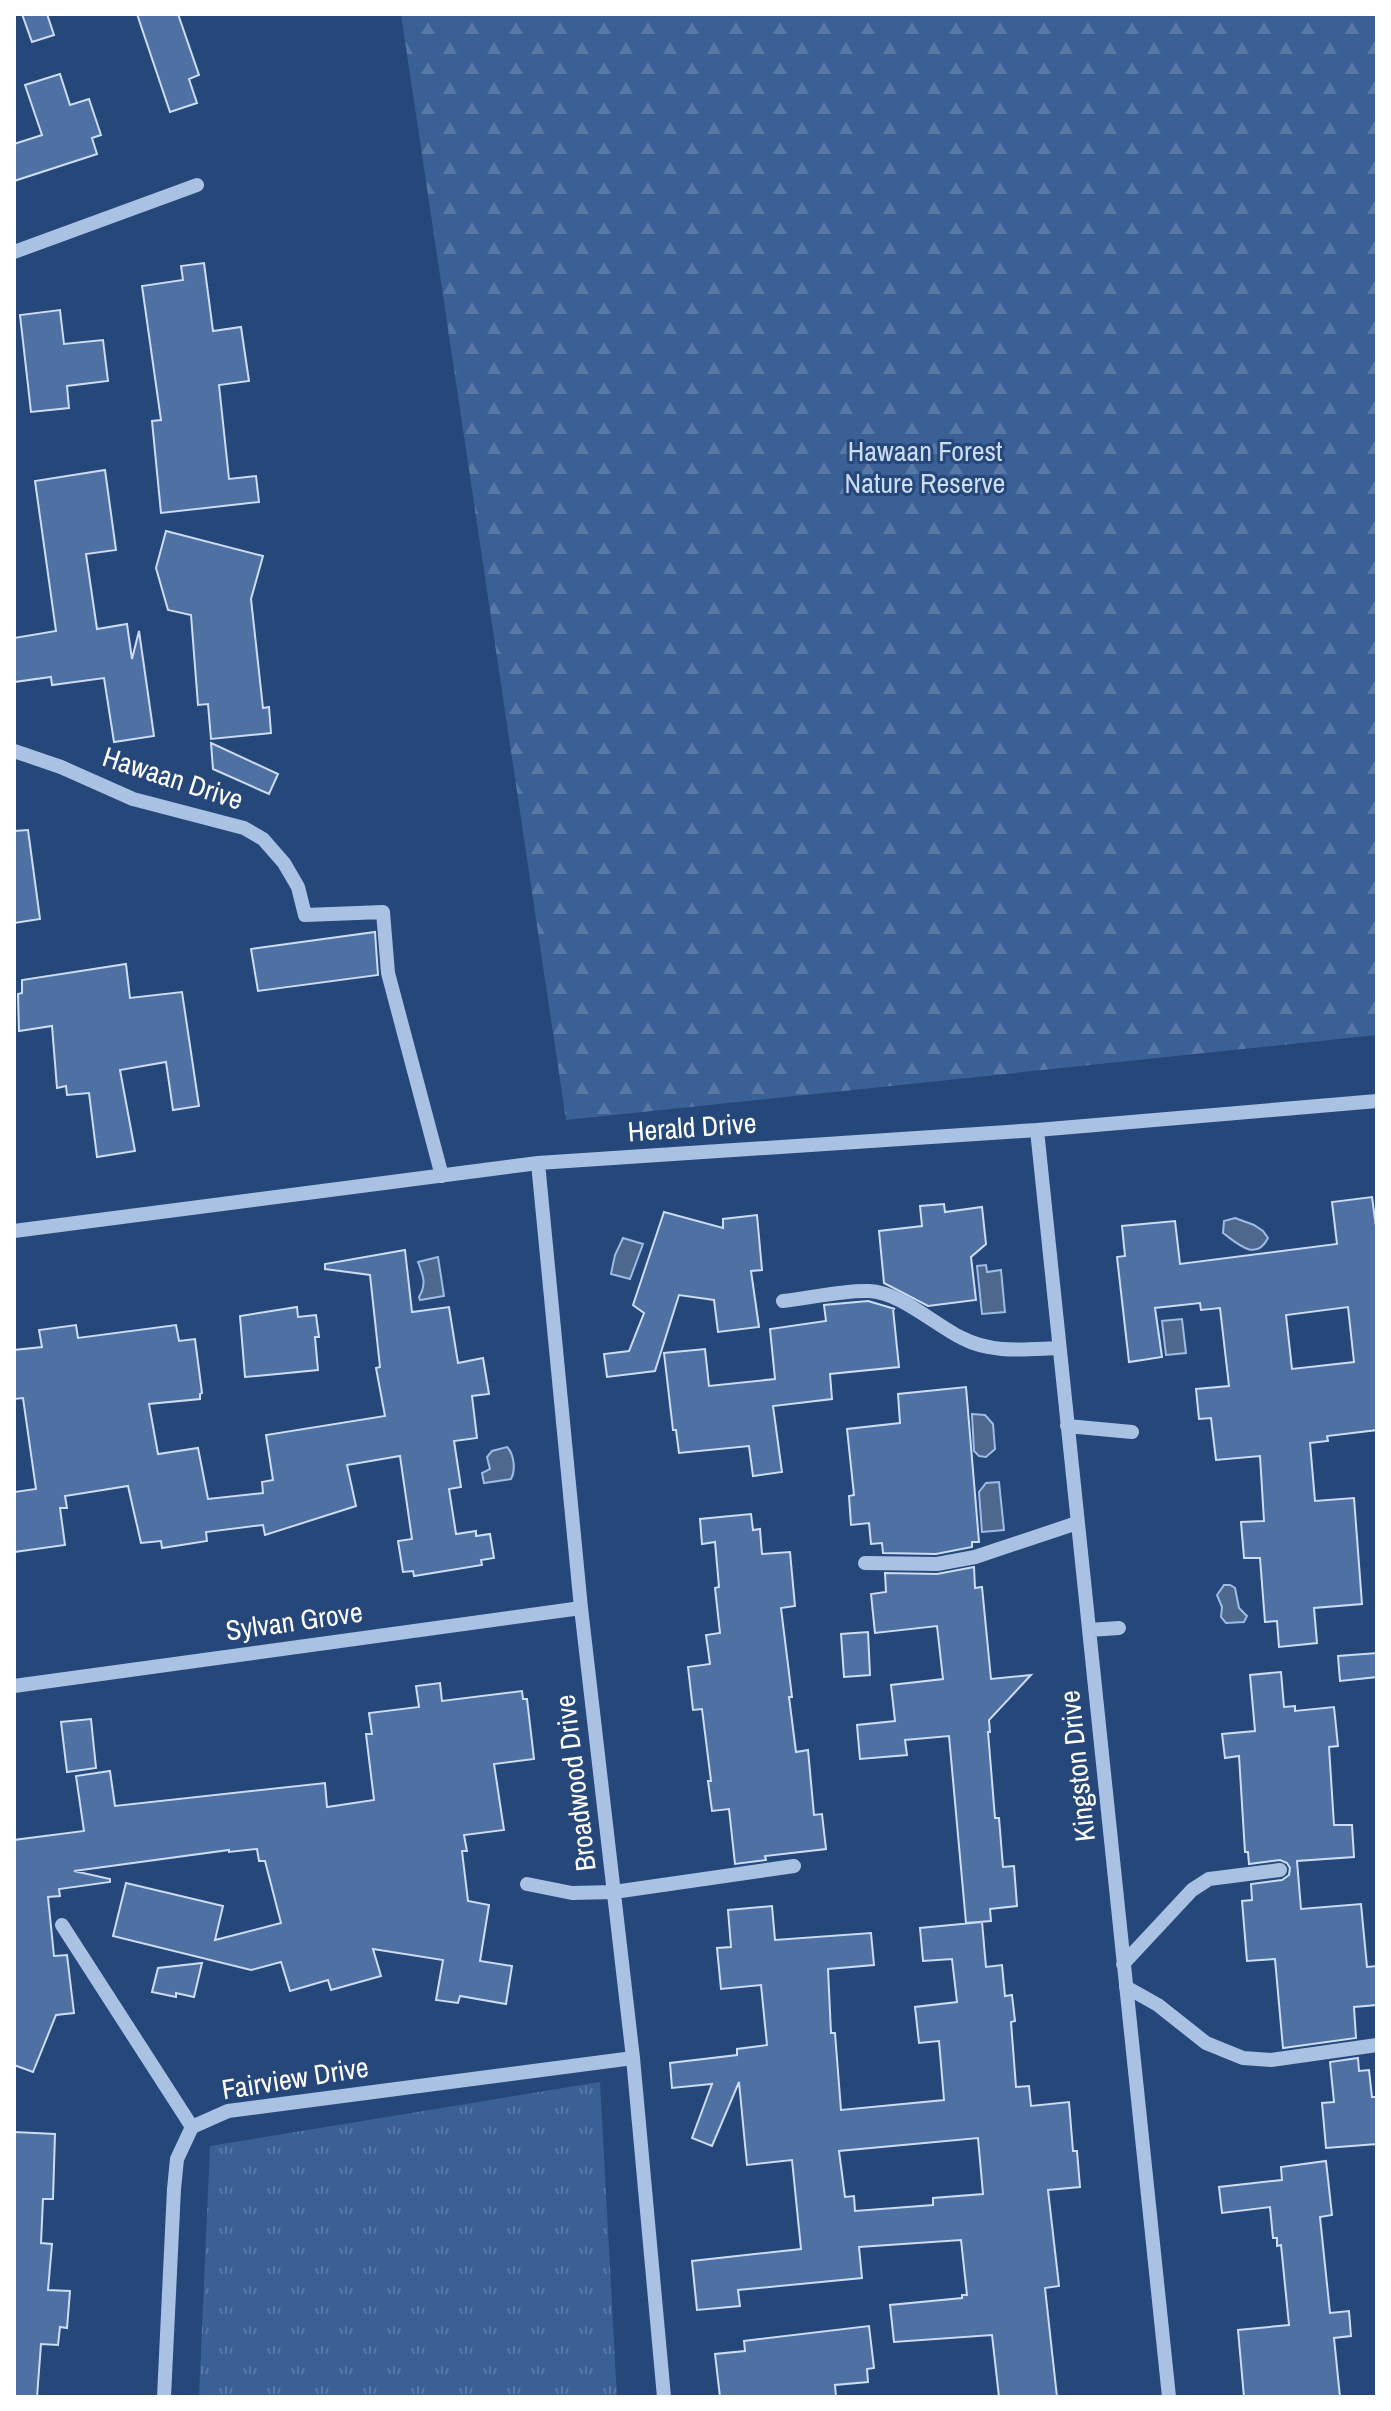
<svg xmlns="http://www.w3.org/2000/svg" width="1391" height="2411" viewBox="0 0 1391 2411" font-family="'Archivo Narrow',sans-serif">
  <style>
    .forest { fill: url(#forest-firs) }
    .park { fill: url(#park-tufts) }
    .water { fill: #4e678c; stroke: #9dbbe4; stroke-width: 2 }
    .building { fill: #4f70a3; stroke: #cbdcf3; stroke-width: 2; fill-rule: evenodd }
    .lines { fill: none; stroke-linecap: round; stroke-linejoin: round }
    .minor { stroke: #a9c1e3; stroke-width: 14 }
    .labels { text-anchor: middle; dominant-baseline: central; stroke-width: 6; stroke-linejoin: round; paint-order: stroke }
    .park-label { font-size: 28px; fill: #cbdcf3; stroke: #264779 }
    .street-label { font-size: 28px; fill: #fff; stroke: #264779 }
  </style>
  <defs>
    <pattern id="forest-firs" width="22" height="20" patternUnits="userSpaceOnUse" patternTransform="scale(2)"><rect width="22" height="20" fill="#3a6096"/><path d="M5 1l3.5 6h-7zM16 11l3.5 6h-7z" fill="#5878a6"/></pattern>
    <pattern id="park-tufts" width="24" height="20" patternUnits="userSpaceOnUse" patternTransform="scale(2)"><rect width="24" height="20" fill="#3a6096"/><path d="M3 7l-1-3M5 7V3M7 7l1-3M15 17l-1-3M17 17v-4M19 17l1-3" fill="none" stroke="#5878a6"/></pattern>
  </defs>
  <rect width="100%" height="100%" fill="#264779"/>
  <path class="forest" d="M401,14H1377V1035L566,1120Z"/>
  <path class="park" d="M600,2082L617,2397H199L210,2146Z"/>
  <path class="water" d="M1235,1218L1254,1225L1263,1231L1268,1238C1256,1262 1238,1244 1223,1233L1224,1221Z
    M623,1238L643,1244L630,1279L611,1274L615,1255Z
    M438,1257L444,1296L420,1300L419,1297C427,1284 423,1275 418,1262Z
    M986,1265L987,1272L1001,1270L1005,1312L982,1314L977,1266Z
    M1182,1319L1186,1353L1166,1355L1162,1321Z
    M972,1414L985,1415L993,1424L995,1449L986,1457L979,1456L974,1451Z
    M507,1447C514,1454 516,1470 511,1479L484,1483L482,1473L490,1469L487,1457L492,1451Z
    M999,1482L1004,1530L982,1532L979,1492L986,1483Z
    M1224,1585H1230L1235,1588L1239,1608L1247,1616L1244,1622L1226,1623L1221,1617L1222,1607L1217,1595Z"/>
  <path class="building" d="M22,14H47L54,35L32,42Z
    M137,14H178L199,75L189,79L197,103L170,112Z
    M60,74L70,105L89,99L101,135L92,138L97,154L14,181V144L42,135L25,85Z
    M204,263L213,331L241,327L249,381L219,385L229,479L256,476L259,502L161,513L152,421L161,420L142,286L183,280L181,266Z
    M60,310L64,344L103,340L108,381L67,386L69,408L31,412L20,315Z
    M105,470L116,550L86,554L97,629L127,624L132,659L139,631L154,736L114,742L104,678L52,685L51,677L14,682V638L56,631L35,481Z
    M166,531L263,556L251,599L263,708L269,707L271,733L211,739L208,704L198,705L191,615L168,610L156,568Z
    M211,743L278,774L269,794L213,769Z
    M28,830L40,919L14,923V831Z
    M375,932L378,975L258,991L251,949Z
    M126,964L130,998L182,992L199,1106L173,1110L166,1062L120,1070L135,1151L97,1157L89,1093L67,1095L66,1086L57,1088L52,1026L19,1031L18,994L22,993V980Z
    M1372,1197L1377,1234V1430L1327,1436L1328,1441L1310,1443L1315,1501L1354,1498L1362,1604L1314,1608L1317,1643L1279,1647L1277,1621L1265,1622L1260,1558H1244L1241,1522L1264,1521L1260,1456L1216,1460L1211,1418L1199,1419L1196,1389L1229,1386L1220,1308L1201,1310L1200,1303L1155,1308L1162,1357L1129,1362L1117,1257L1125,1256L1122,1226L1175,1221L1180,1264L1337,1244L1332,1202ZM1348,1307L1354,1362L1292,1369L1286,1315Z
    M944,1204L945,1212L982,1207L986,1244L971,1257L976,1300L928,1306L884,1283L879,1231L922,1226L920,1206Z
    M664,1212L723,1228V1219L757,1215L762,1270L751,1271L759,1327L718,1332L714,1300L679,1295L655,1371L607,1377L604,1354L629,1351L644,1313L633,1305Z
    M405,1250L412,1312L449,1307L458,1363L483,1358L489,1394L472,1396L477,1438L454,1441L461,1487L449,1489L456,1534L476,1531V1536L490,1534L494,1558L481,1560L482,1565L414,1576L413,1571L403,1572L398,1541L412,1539L400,1456L347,1465L356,1506L265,1535L263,1525L206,1532L207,1541L162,1548L161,1541L141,1543L128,1486L65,1496L67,1508H60L65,1545L14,1552V1492L36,1489L23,1398L14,1399V1350L42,1347L39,1330L76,1325L78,1338L176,1325L179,1341L195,1339L202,1393L200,1394V1399L149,1404L158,1454L198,1448L208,1499L263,1493L262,1482L273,1480L266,1435L385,1416L376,1368L380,1367L370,1275L325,1269V1264Z
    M868,1301L895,1309H893L899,1367L830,1374L832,1399L773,1406L782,1472L753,1476L749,1446L679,1453L676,1430H673L664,1353L705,1349L709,1386L775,1379L770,1329L826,1321L824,1305Z
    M297,1307L298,1317L316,1315L319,1337H315L318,1370L245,1377L240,1316Z
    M966,1387L979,1542H972V1547L936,1554L883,1553L882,1543L871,1544L869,1523L851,1525L849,1496L854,1495L847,1429L900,1423L898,1394Z
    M751,1514L753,1530L760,1529L762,1554L790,1552L795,1606L781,1608L792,1697H789L796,1752L808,1750L814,1815L822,1814L826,1849L765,1856L766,1860L735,1864L729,1809L712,1811L708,1781H711L702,1709L693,1710L688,1667L710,1664L706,1635L720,1633L715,1588L719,1587L715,1542L702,1544L700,1519Z
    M974,1567L975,1588L982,1587L991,1679L1031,1675L989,1720L990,1732H988L995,1818H999L1003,1867L1014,1866L1017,1906L990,1909L991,1921L966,1923L949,1736L905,1740L907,1755L860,1759L857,1725L895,1721L891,1685L943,1679L937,1626L875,1633L871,1594L886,1592L885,1573L937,1574Z
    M868,1632L870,1675L844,1677L841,1634Z
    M1377,1653V1677L1340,1681L1338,1656Z
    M1281,1672L1284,1707L1295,1706V1711L1334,1707L1338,1746L1329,1747L1334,1825H1352L1354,1857L1297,1861L1301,1909L1361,1904L1367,1967L1377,1966V2005L1354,2007L1356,2038L1283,2048L1275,1959L1247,1961L1242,1901L1252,1900L1251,1884L1282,1880L1289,1875L1290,1868L1287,1863L1280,1860L1249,1864L1248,1852H1245L1239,1756L1225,1758L1222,1734L1255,1731L1250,1675Z
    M440,1683L442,1701L522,1691L523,1699H527L534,1759L494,1764L504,1830L464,1835L467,1851H462L468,1901L489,1905L480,1961L512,1966L506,2004L460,1996L458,2003L436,2000L443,1960L373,1949L381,1976L331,1990L328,1980L290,1991L281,1962L251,1970L113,1936L126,1883L223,1906L215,1940L281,1923L265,1861H259L257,1849L229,1852V1850L74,1871L110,1879V1882L59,1889L60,1896L48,1897L54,1956L67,1955L74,2013L56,2015L33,2072L14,2065V1840L84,1831L76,1776L110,1771L115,1806L325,1783L327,1807L374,1800L366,1734H372L369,1713L419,1707L416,1686Z
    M91,1719L96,1768L67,1772L61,1722Z
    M772,1906L775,1940L871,1933L874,1965L828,1969L831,2033H835L841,2110L944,2100L939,2041L919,2043L915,2007L957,2002L952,1959L923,1961L920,1928L982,1922L986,1967L1002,1965L1005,1996L1012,1995L1015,2021L1011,2022L1016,2087L1029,2086L1031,2106L1069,2102L1073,2151H1077L1080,2187L1048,2190L1059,2286L1045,2288L1057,2397H999L992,2335L894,2342L890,2305L962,2298V2295H967L961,2240L859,2247L862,2278L738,2290L740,2306L697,2310L692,2261L801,2249L792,2160L747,2165L739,2082L712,2146L692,2138L712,2084L672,2088L670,2063L737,2055V2049L767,2045L761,1985L721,1989L717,1948L731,1947L728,1910ZM978,2138L983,2194L933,2198V2205L855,2211L854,2196L845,2197L839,2151Z
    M202,1963L194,1997L176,1993V1997L152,1992L158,1968Z
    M1358,2058L1359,2071L1369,2070L1372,2097H1377V2144L1326,2148L1322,2103L1334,2102L1330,2062Z
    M14,2132L55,2134L53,2199H43L41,2243L52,2244L48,2290L70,2291L67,2328L60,2327L58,2345L41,2344L37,2397H14Z
    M1326,2161L1332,2215L1320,2217L1330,2313L1349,2311L1351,2336L1334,2338L1340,2397H1244L1238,2330L1289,2325L1281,2245L1277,2246V2238H1273L1270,2207L1222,2213L1219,2187L1282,2180L1281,2167Z
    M869,2326L874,2368L867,2369L868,2382L835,2385L836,2397H720L715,2354L745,2351L744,2341Z"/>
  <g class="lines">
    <path class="minor" d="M14,252L197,185
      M14,751L61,767L133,799L244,828L263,839L284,863L298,887L305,915L383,912L388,973L442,1176
      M1037,1130L1169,2397
      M538,1163L581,1608L633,2058L664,2397
      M14,1231L538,1163L1037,1130L1377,1101
      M783,1301C811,1298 842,1290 869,1291C900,1292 935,1325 962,1338C992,1354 1027,1349 1059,1348
      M1067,1426L1132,1432
      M865,1563L937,1564L975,1557L1077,1523
      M1089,1630L1119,1628
      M14,1686L581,1608
      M527,1884L572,1893L614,1892L794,1866
      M62,1925L192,2127
      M1123,1964L1192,1890L1209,1879L1280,1870
      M1126,1987L1158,2005L1206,2043L1243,2058L1271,2060L1377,2045
      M164,2397L174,2189L177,2159L192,2127L228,2111L633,2058"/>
  </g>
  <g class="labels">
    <g class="park-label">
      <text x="925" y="451">Hawaan Forest<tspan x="925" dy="32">Nature Reserve</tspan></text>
    </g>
    <g class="street-label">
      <text transform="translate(173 778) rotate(18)">Hawaan Drive</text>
      <text transform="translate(692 1127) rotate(-4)">Herald Drive</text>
      <text transform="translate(294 1621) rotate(-8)">Sylvan Grove</text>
      <text transform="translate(1077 1766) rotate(-96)">Kingston Drive</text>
      <text transform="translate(575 1783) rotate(-97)">Broadwood Drive</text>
      <text transform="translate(295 2078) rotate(-9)">Fairview Drive</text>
    </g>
  </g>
  <rect width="1391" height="2411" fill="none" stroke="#ffffff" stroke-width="32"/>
</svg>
